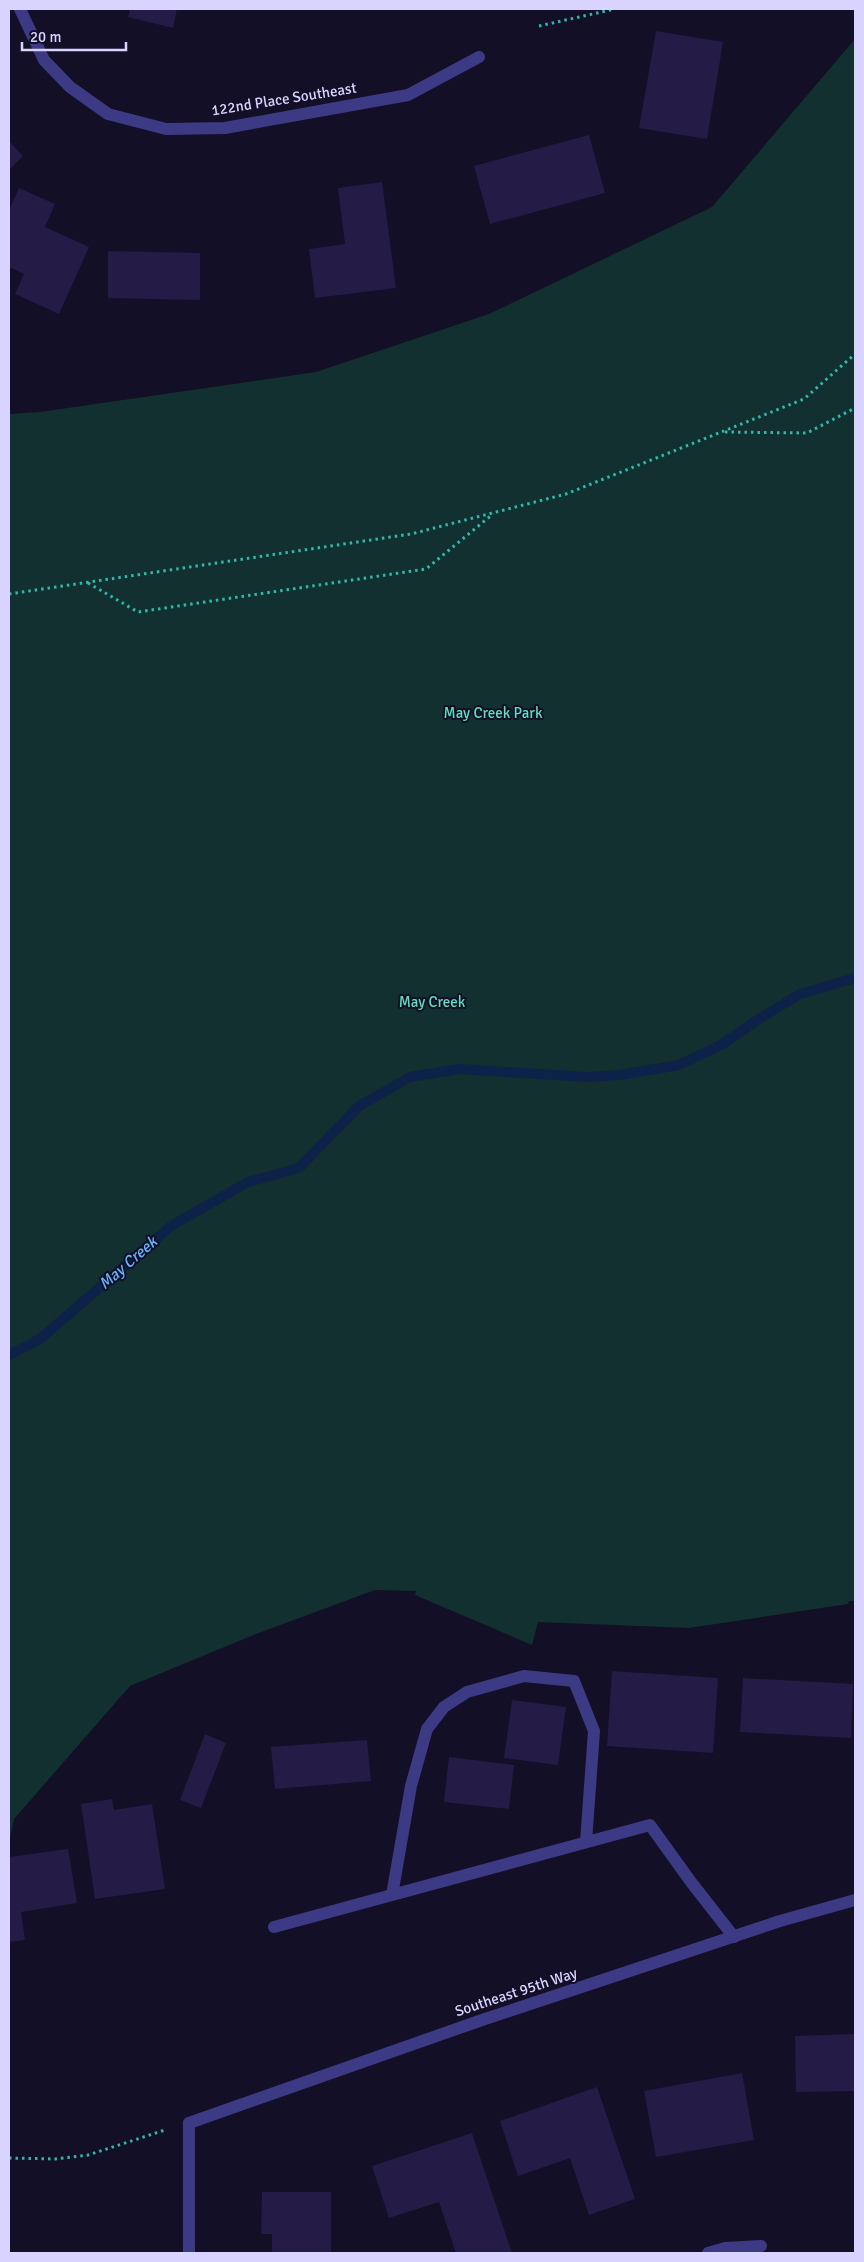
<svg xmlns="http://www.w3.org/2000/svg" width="864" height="2262" viewBox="0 0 864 2262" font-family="Signika,sans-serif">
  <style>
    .green { fill: #12302f }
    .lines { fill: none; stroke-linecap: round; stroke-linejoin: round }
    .stream { stroke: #0c2248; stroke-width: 10 }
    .building { fill: #241b47 }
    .path { stroke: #2fb8b0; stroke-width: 3; stroke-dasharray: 2.5 4; stroke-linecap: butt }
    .service { stroke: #3d3a85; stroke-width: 12 }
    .minor { stroke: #3d3a85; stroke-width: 12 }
    .tertiary { stroke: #3d3a85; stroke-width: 12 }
    .labels { text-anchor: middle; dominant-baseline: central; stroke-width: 4; stroke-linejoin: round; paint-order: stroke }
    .street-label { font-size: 15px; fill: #d9d4ff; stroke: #130f26 }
    .park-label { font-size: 15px; fill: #5fe0c0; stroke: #130f26 }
    .water-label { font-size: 16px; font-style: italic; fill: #62b6ff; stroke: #130f26 }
  </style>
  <rect width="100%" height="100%" fill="#130f26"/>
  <path class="green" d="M855,39V1601H849L848,1604L689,1628L538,1622L532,1645L415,1595L416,1591L375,1590L256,1634L130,1686L14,1819L9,1842V414L40,412L316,372L489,314L712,207Z"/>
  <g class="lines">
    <path class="stream" d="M9,1355L40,1339L171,1226L248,1182L299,1168L359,1106L410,1077L460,1069L587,1077L620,1075L679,1065L721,1045L762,1017L800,994L855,978"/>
  </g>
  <path class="building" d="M130,9H177L173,28L128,17Z
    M656,31L723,42L707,139L639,128Z
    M589,135L605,193L490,224L474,166Z
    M9,141L23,156L9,170Z
    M382,182L396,288L315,298L309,249L345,244L338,188Z
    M19,188L55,204L45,227L89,247L59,314L15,294L24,274L9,267V210Z
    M108,251L200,253V300L108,298Z
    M612,1671L718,1678L713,1753L607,1746Z
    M743,1678L853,1684L851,1738L740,1732Z
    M512,1700L566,1707L558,1765L504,1758Z
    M205,1734L226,1743L201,1808L180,1800Z
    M367,1740L371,1781L275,1789L271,1747Z
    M449,1757L514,1765L509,1809L444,1802Z
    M112,1799L114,1810L152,1804L165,1889L95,1899L81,1804Z
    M68,1849L77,1903L21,1912L25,1940L9,1942V1857Z
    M855,2034V2091L796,2092L795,2036Z
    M742,2073L754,2140L656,2157L644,2091Z
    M597,2087L635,2199L589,2215L570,2158L518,2176L500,2121Z
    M472,2133L512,2253H456L439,2202L389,2218L372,2166Z
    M262,2192H331V2253H272V2234H261Z"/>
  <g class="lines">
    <path class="path" d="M539,26L615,9
      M725,432L807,433L855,408
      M88,583L138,612L426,569L493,514
      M9,594L411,534L566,494L804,399L855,354
      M9,2158L55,2159L88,2155L165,2130"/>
    <path class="service" d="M392,1895L411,1786L427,1729L444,1707L467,1692L524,1676L574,1681L594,1731L586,1842
      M274,1927L650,1825L691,1882L734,1937"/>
    <path class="minor" d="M20,9L44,60L70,87L108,114L166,129L225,128L408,95L479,57
      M189,2123V2253
      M708,2253L725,2248L761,2246"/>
    <path class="tertiary" d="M189,2123L482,2020L780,1921L855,1900"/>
  </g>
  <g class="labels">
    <g class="street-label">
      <text transform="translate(284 99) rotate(-9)">122nd Place Southeast</text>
      <text transform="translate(516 1992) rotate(-18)">Southeast 95th Way</text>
    </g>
    <g class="park-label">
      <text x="493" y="713">May Creek Park</text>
      <text x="432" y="1002">May Creek</text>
    </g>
    <g class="water-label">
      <text transform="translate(128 1263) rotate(-41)">May Creek</text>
    </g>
  </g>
  <rect width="864" height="2262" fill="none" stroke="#d9d4ff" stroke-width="20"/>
  <path d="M22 42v8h104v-8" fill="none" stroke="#d9d4ff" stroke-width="2.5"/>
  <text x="30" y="42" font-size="15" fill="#d9d4ff" stroke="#130f26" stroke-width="4" paint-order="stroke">20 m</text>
</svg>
